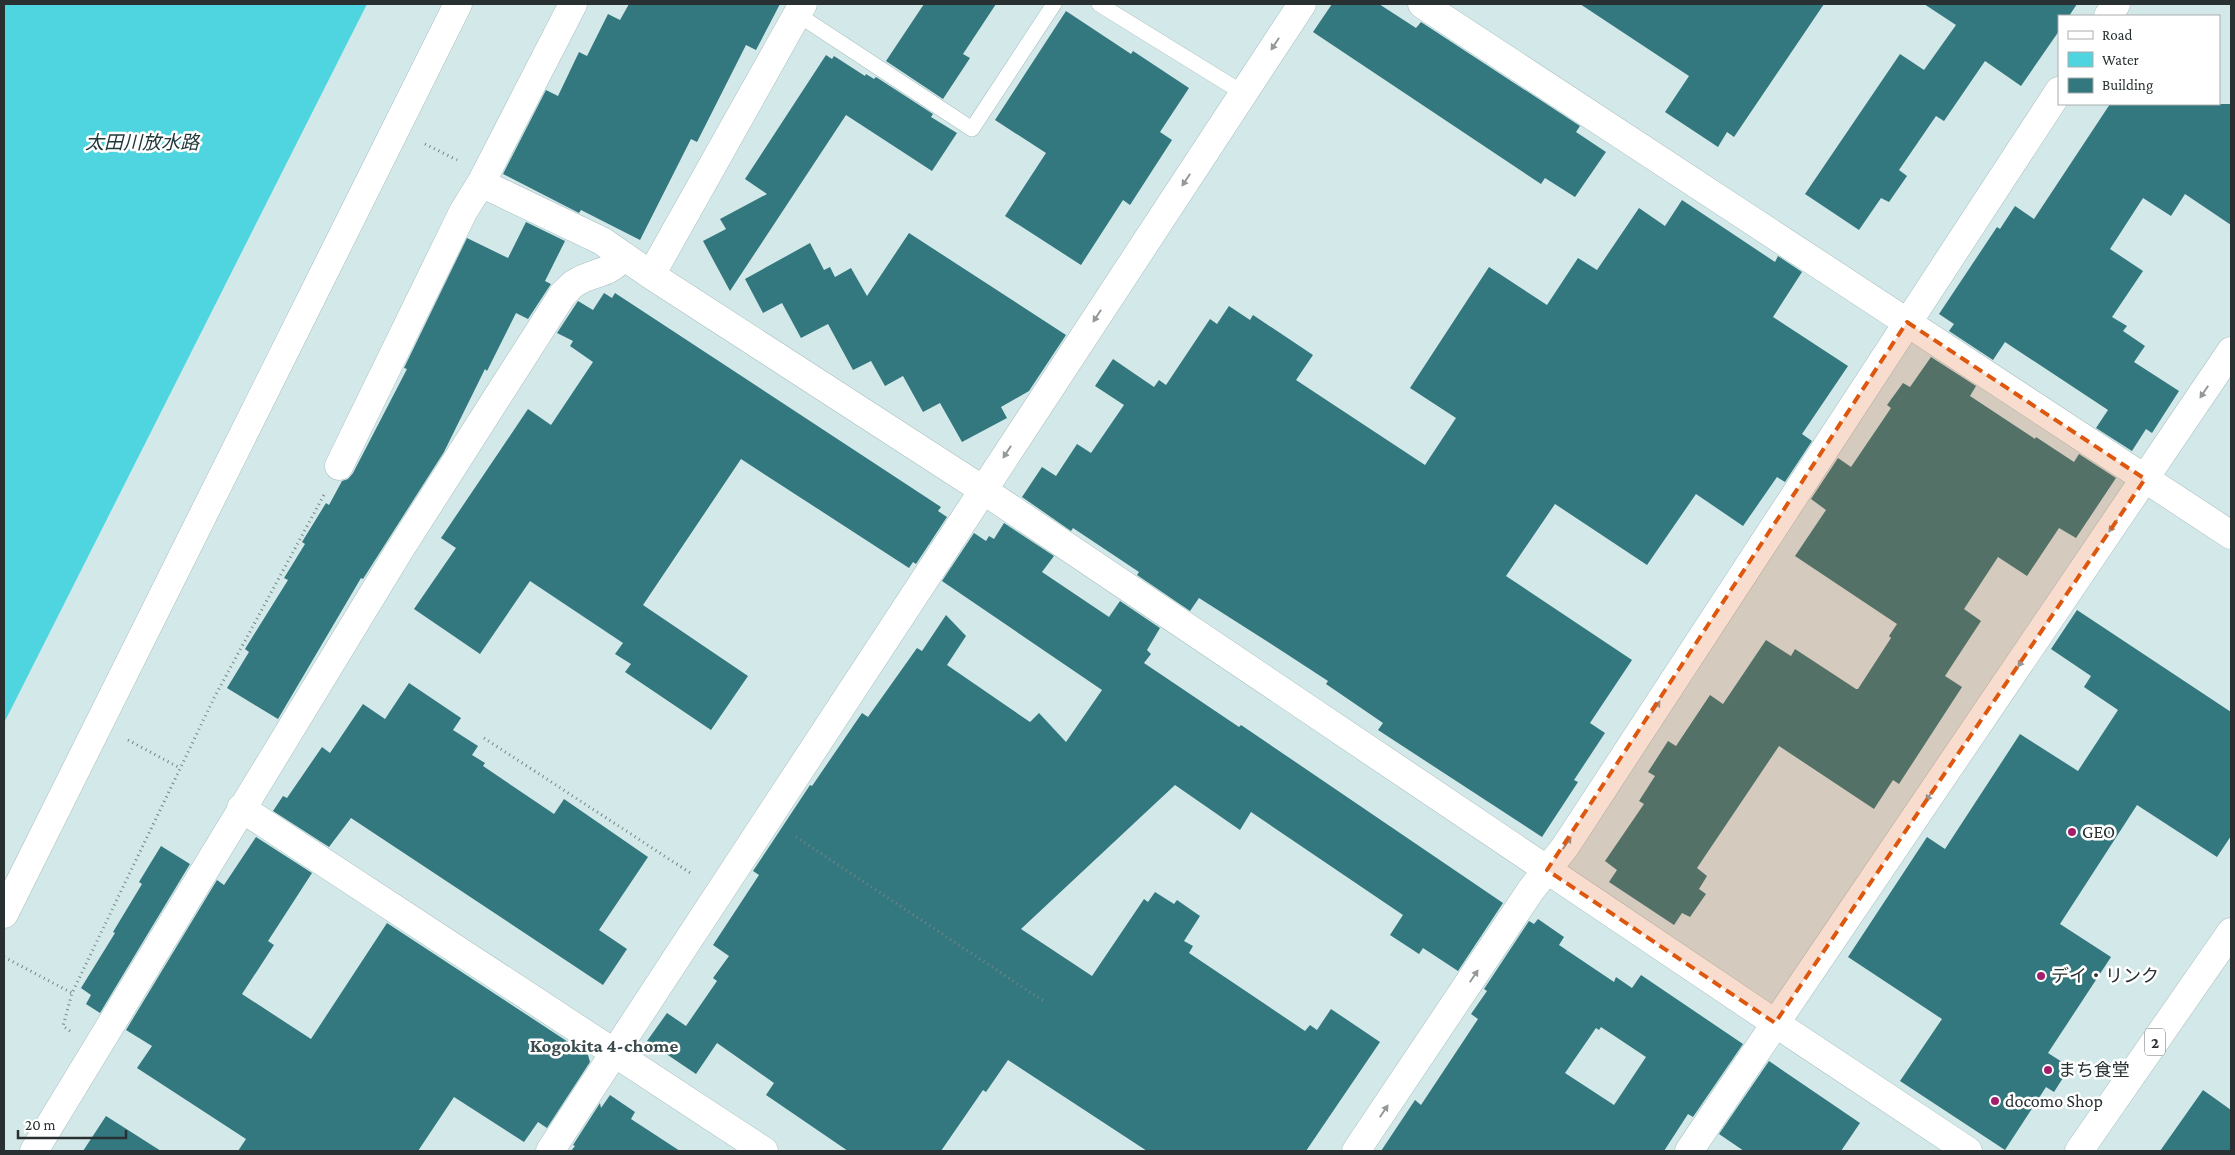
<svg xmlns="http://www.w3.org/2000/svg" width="2235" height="1155" viewBox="0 0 2235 1155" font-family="'Crimson Pro','Noto Sans JP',serif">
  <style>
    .water { fill: #4ed5e0 }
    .building { fill: #33787e; fill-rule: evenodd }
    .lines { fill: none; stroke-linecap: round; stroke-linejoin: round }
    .lane-casing { stroke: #aabfc0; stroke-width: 16 }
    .street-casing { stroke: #aabfc0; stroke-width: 29 }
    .secondary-casing { stroke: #aabfc0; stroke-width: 29 }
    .highway-casing { stroke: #aabfc0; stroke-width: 29 }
    .path { stroke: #768485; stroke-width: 3; stroke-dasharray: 1 4; stroke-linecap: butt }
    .lane { stroke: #fff; stroke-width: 15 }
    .street { stroke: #fff; stroke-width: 28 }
    .secondary { stroke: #fff; stroke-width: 28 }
    .highway { stroke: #fff; stroke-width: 28 }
    .oneway { fill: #949898 }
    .marked { fill: #de570e; fill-opacity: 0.2; stroke: #de570e; stroke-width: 4; stroke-dasharray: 10 6; stroke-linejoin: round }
    .poi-dot { fill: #a51e69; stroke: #fff; stroke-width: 2 }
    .labels { text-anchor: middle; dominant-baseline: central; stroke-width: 5; stroke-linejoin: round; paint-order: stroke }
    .shield { fill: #fff; stroke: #686e6f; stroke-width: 1 }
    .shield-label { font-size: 16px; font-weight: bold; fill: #283031 }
    .poi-label { font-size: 18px; fill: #283031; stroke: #fff; text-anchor: start }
    .water-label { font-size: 19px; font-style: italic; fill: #21383a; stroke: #fff }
    .neighbourhood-label { font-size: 19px; font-weight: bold; fill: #394a4c; stroke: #fff }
  </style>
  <rect width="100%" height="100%" fill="#d3e8e9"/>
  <path class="water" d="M4,4H367L4,723Z"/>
  <path class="building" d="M629,4H780L756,50L746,45L697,142L691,139L640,240L581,210L579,213L503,174L546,90L558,96L579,52L587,56L608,14L620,20Z
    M924,4H996L963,54L970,58L943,99L886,61Z
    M1332,4H1379L1416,28L1421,22L1580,126L1576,132L1606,152L1575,197L1545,178L1541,184L1313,32Z
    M1580,4H1824L1734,137L1727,132L1718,147L1665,112L1689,76Z
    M1924,4H2077L2069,16H2059V31L2021,86L1985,61L1944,121L1936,116L1899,170L1907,176L1889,202L1881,198L1859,230L1805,194L1900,54L1924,70L1956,25Z
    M1066,11L1131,54L1133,51L1189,88L1160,132L1172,140L1130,205L1123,200L1081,265L1005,216L1046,153L995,120Z
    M826,55L832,59L834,56L865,76L866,74L874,79L876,77L933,114L931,117L957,133L932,171L846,115L730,291L703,241L726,229L720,219L767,194L745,179Z
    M2110,104H2231V225L2185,194L2171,216L2143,198L2110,249L2143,271L2112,317L2127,326L2123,331L2145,346L2134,362L2179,391L2152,433L2146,429L2132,451L2096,428L2108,410L2005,342L1993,360L1949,331L1954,324L1939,314L1997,227L2000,229L2015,206L2034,219Z
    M1682,200L1775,262L1778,256L1802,272L1773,317L1848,366L1802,434L1812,441L1785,482L1777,477L1743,526L1696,494L1647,565L1555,504L1506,576L1632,660L1590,723L1605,733L1574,780L1578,782L1542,837L1378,730L1383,723L1326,684L1328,681L1282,651L1199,598L1190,611L1137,575L1139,572L1073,528L1071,531L1022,497L1042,467L1056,476L1077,444L1091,453L1124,405L1095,386L1113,359L1154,387L1159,380L1166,385L1210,319L1217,324L1229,306L1250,320L1253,315L1313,355L1296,380L1425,465L1456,418L1410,388L1489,267L1547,305L1578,258L1597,270L1639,208L1665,226Z
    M526,222L565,241L545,281L551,284L528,319L516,313L487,371L485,369L444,452L363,579L361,578L278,719L227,688L249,652L245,649L288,580L284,578L305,544L302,542L326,503L329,505L342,481L348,479L353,473L407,369L404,368L467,238L508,258Z
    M909,233L1066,335L1029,391L1001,407L1007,418L962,442L940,403L923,412L903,376L885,386L871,361L853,370L828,324L801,338L782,303L763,313L745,279L810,243L824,270L830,267L835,277L851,268L867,296Z
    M604,293L612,298L615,293L941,507L938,511L947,517L916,564L913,562L909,568L741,459L643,605L748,676L711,730L625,672L631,664L615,654L623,643L530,581L480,654L414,609L456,548L441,538L528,409L551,425L593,362L570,346L573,341L557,333L578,301L593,310Z
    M1931,357L1976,386L1970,396L2035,439L2036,437L2074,462L2079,454L2116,478L2076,538L2059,528L2027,576L1998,557L1964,609L1981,621L1945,676L1962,687L1899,784L1893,780L1874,809L1779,746L1697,868L1707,876L1699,889L1706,894L1690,917L1682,913L1674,925L1609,882L1617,870L1605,861L1644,804L1639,801L1655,776L1648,772L1668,741L1676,746L1710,695L1723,704L1766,640L1791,656L1795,649L1856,689H1858L1891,638L1889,636L1897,624L1795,556L1826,510L1811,499L1838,458L1851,467L1891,408L1887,405L1903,383L1910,387Z
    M1004,523L1054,556L1042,572L1109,617L1120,601L1160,628L1147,650L1151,654L1144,663L1239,727L1241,725L1503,903L1458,971L1423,948L1419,954L1390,935L1403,915L1251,812L1240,830L1175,785L1021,929L1092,976L1144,899L1148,902L1155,892L1174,904L1177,900L1200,916L1184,941L1193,946L1189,953L1305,1031L1310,1025L1317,1030L1331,1009L1380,1042L1306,1151H1147L1008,1060L986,1092L983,1090L941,1151H848L766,1095L774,1083L717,1043L696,1074L647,1041L667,1013L686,1026L717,981L713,978L729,956L713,945L759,875L753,871L810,785L812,786L862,713L868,717L917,648L922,651L946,615L966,636L947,665L1030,722L1039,713L1066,742L1102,690L942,581L974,533L986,541L989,536L994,539Z
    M2077,610L2231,712V836L2217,857L2137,805L2060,924L2111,957L2048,1053L2070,1067L2054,1092L2046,1087L2005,1150L1900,1081L1942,1019L1848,957L1927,837L1945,849L2020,734L2078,771L2118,710L2084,687L2091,676L2051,649Z
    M409,683L461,718L453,730L478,746L472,755L485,763L483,766L554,814L564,799L648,857L599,930L627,949L603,985L351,818L329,847L273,811L283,796L287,798L322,747L330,753L363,704L385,719Z
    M256,837L312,873L268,941L274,945L242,994L311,1039L387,923L588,1055L590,1062L547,1128L538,1122L524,1142L454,1097L418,1151H238L246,1139L137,1068L152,1046L126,1030L217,880L224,885Z
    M161,846L190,864L100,1013L86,1004L91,995L81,988L115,933L113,932L142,884L139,882Z
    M1538,919L1564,937L1559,945L1614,982L1616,977L1632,988L1641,975L1743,1044L1693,1117L1688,1114L1664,1151H1381L1415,1100L1421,1105L1478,1019L1471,1014L1487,991L1484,989L1529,921L1534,924ZM1601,1027L1646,1057L1614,1105L1565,1073L1596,1028L1599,1030Z
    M1769,1061L1860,1123L1841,1151H1744L1719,1134Z
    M2203,1090L2231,1110V1151H2160Z
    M610,1095L635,1112L631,1119L680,1151H571L575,1146L573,1145L600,1103L601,1108Z
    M106,1116L161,1151H83Z"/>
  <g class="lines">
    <g class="lane-casing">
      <path id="lane" d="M1099,4L1243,93
        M797,14L972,129L1054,4"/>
    </g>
    <g class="street-casing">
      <path id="street" d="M1422,4L2231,535
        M2108,16L2116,4
        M481,183L602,241L651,275L983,490L1775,1023L1968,1151
        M651,275L803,4
        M339,466L463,212L481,183L573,4
        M241,808L764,1151
        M34,1151L399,551L563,294C567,291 570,286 575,283C594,271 607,276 624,256
        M550,1151L1302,4
        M1356,1151L1531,890L1565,847L2059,91
        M1689,1151L2231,351"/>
    </g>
    <g class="secondary-casing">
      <path id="secondary" d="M4,914L458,4"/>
    </g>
    <g class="highway-casing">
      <path id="highway" d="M2079,1151L2231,932"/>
    </g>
    <path class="path" d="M425,144L457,160
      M484,738L692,874
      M128,740L180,768
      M796,837L1045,1002
      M4,957L72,993
      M70,1031L63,1026L72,993L214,698L325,493"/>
    <use href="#lane" class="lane"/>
    <use href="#street" class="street"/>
    <use href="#secondary" class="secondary"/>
    <use href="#highway" class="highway"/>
  </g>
  <defs><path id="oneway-solid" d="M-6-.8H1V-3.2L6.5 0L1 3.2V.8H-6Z" transform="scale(1.25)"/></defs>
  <g class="oneway">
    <use href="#oneway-solid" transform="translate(1275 44) rotate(123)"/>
    <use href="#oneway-solid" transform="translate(1186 180) rotate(124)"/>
    <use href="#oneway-solid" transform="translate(1097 316) rotate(123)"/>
    <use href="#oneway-solid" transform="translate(2204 392) rotate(124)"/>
    <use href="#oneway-solid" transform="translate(1007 452) rotate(123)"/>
    <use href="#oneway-solid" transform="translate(2113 526) rotate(124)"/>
    <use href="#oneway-solid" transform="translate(2022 661) rotate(124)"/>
    <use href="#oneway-solid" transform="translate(1656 707) rotate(-57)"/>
    <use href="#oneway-solid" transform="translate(1930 795) rotate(124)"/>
    <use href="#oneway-solid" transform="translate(1567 843) rotate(-56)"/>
    <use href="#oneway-solid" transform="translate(1474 976) rotate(-56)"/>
    <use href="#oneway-solid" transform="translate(1384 1111) rotate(-56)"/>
  </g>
  <path class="marked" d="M1907,322L2145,479L1775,1023L1547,870Z"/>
  <g class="poi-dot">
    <circle cx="2072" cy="832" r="5"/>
    <circle cx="2041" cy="976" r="5"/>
    <circle cx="2048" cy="1070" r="5"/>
    <circle cx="1995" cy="1101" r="5"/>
  </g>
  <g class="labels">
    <rect class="shield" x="2145" y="1028.5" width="20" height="27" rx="4"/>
    <g class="shield-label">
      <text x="2155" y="1042">2</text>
    </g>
    <g class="poi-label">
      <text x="2082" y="832">GEO</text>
      <text x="2051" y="976">デイ・リンク</text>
      <text x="2058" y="1070">まち食堂</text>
      <text x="2005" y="1101">docomo Shop</text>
    </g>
    <g class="water-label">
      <text x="142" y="142">太田川放水路</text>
    </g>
    <g class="neighbourhood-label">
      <text x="604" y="1045">Kogokita 4-chome</text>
    </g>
  </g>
  <rect width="2235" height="1155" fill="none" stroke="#283031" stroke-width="10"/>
  <rect x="2058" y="15" width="162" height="90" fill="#ffffff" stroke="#a9acad"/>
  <rect x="2068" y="31" width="25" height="8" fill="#ffffff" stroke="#a9acad"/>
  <text x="2102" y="40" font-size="15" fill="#283031">Road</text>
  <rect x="2068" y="52" width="25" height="15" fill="#4ed5e0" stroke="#a9acad"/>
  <text x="2102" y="65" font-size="15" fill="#283031">Water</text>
  <rect x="2068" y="78" width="25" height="15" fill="#33787e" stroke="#a9acad"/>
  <text x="2102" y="90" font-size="15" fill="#283031">Building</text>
  <path d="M18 1130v8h108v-8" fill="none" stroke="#283031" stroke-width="2.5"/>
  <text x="25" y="1130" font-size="15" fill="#283031" stroke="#ffffff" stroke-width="4" paint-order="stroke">20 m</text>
</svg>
